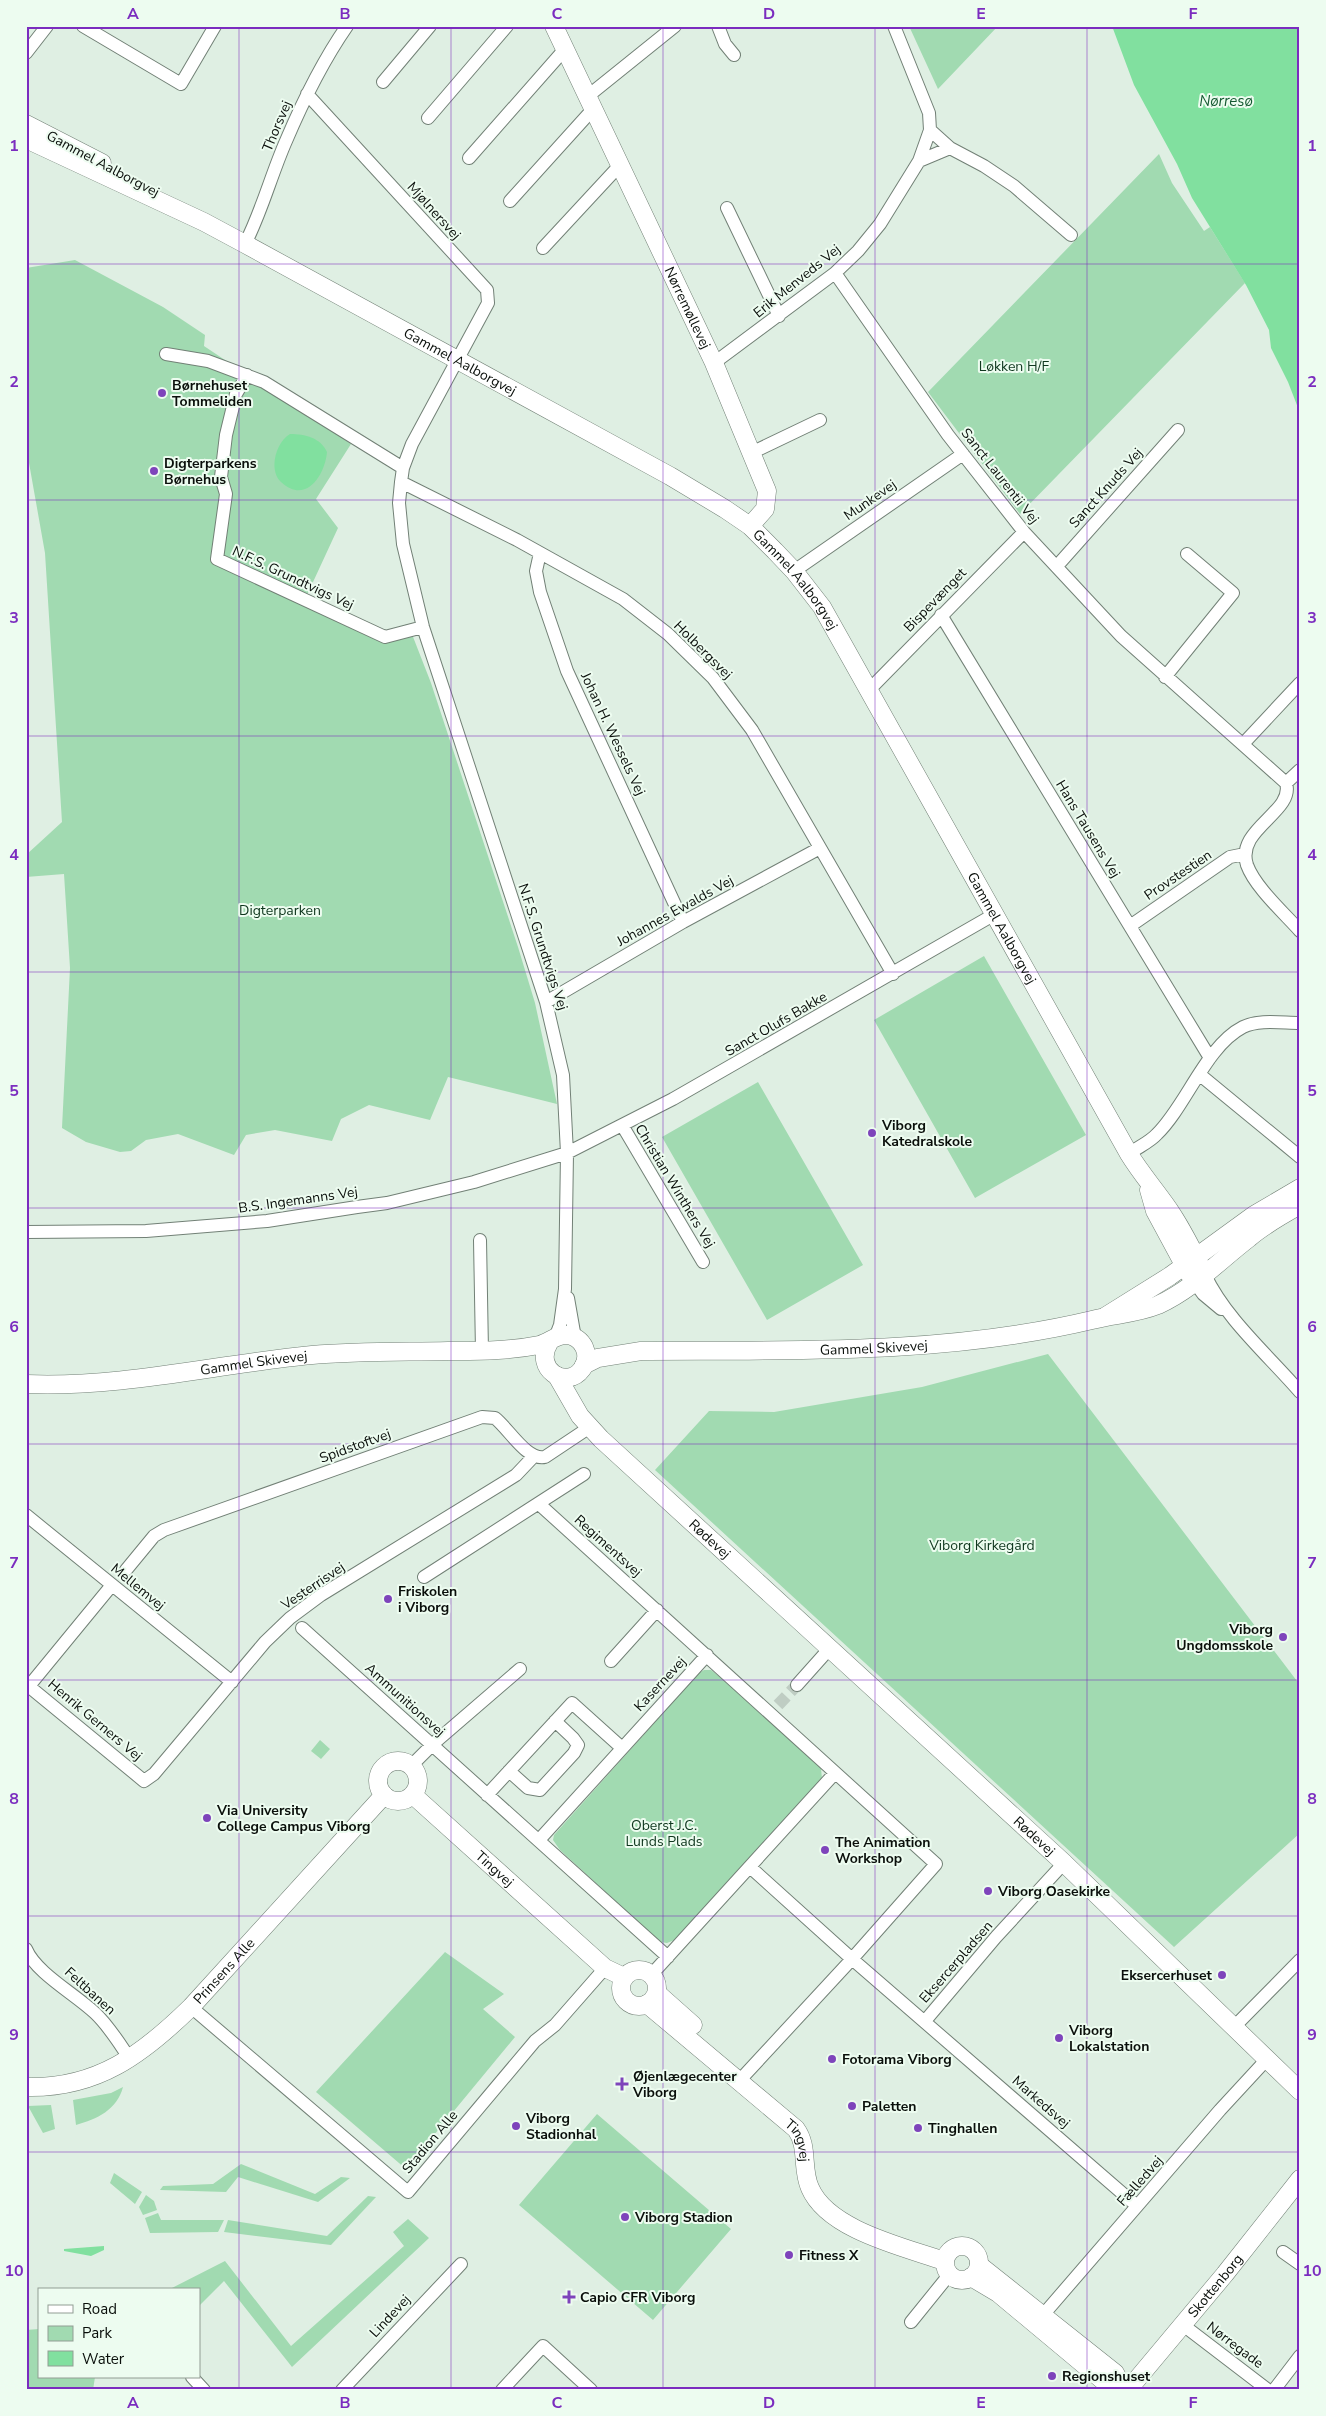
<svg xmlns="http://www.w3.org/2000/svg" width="1326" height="2416" viewBox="0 0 1326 2416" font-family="'Nunito Sans',sans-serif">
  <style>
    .green { fill: #a1dab1 }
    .water { fill: #81e09f }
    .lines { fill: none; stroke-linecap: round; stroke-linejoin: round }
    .street-tunnel { stroke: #bfcdc3; stroke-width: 12; stroke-dasharray: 12 6; stroke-linecap: butt }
    .street-casing { stroke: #728076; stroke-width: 14 }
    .secondary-casing { stroke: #728076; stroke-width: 19 }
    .street { stroke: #fff; stroke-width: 12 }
    .secondary { stroke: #fff; stroke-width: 18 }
    .grid { fill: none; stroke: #7b2cbf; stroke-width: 1; stroke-opacity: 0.55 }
    .poi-dot { fill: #7e44bb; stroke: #edfcf0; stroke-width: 2 }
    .labels { text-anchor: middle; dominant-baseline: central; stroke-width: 4; stroke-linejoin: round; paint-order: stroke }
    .street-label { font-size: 14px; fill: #0a0f0b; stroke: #edfcf0 }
    .park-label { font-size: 14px; fill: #0f371e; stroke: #edfcf0 }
    .poi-label { font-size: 14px; font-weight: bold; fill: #0a0f0b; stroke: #edfcf0; text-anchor: start }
    .water-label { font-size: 15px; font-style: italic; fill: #155a32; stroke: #edfcf0 }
    .neatline { fill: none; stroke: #7b2cbf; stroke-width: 2 }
    .grid-label { font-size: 16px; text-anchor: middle; font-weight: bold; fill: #7b2cbf }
  </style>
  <rect width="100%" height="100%" fill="#dfefe3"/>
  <path class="green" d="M909,26H998L938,89Z
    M1159,154L1172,183L1204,231L1210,227L1245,283L1020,514L928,392Z
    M75,260L163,307L205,335L204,346L351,444L316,499L338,528L307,595L383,632L408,624L431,683L518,947L535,1003L557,1104L448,1077L430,1120L369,1105L341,1119L332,1141L275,1130L246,1135L234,1155L178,1134L146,1140L131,1151L120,1152L86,1142L62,1128L70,968L64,874L26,877V855L62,822L45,553L26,446V268Z
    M984,956L1086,1135L975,1198L874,1020Z
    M758,1082L863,1265L767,1320L662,1137Z
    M1048,1354L1300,1685V1833L1174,1947L655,1470L709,1411L774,1412L922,1387Z
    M704,1670H711L720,1677L821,1768L822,1779L677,1939L667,1943L660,1942L560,1850L553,1840L554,1835L699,1673Z
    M320,1740L330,1749L321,1759L311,1751Z
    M445,1952L504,1994L483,2009L515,2037L406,2169L316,2092Z
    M123,2087C117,2110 97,2119 76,2125L73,2100L111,2093Z
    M51,2105L55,2129L43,2133L28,2106Z
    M597,2114L731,2229L653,2320L519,2205Z
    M241,2164L315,2194L341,2177L350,2178L318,2202L238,2177L226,2192L160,2190L163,2186L213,2184Z
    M114,2173L142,2192L135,2204L110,2183Z
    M146,2195L154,2201L157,2210L143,2215L139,2207Z
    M368,2196L376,2197L331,2245L224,2232L228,2220L327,2236Z
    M158,2213L161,2220H224L218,2232L150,2233L145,2218Z
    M408,2219L429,2238L292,2367L224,2281L199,2306V2290H168L225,2261L291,2346L404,2246L393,2232Z
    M39,2329V2377H95L93,2390H26V2330Z"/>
  <path class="water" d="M1112,26H1300V413L1288,382L1271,348L1269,330L1246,285L1192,198L1177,164L1134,85Z
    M290,434C305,434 321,438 327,452C325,475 306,505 281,482C268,470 276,442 290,434Z
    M104,2246V2250L91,2256L64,2251V2249Z"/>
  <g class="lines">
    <path class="street-tunnel" d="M778,1705L797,1685"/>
    <g class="street-casing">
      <path id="street" d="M83,26L181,84L215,26
        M718,26L725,44L734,55
        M26,53L47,26
        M383,82L430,26
        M307,94L487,290L488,303L412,444L403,468L401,482L399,503L403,544L423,627L546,1002L563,1075L567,1153L565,1289L560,1325L555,1338
        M588,96L675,26
        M428,118L507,26
        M930,130L950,148L984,166L1014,186L1071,235
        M469,158L565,49
        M919,161L950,148
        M510,201L594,108
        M727,208L779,316
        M245,244C262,211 271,175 286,141C303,101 322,62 347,26
        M543,248L620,165
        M835,273L948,435L1024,532L1121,636L1286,783C1295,812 1235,829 1247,865C1255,887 1284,913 1300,931
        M166,354L208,361L264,382L403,468
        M714,363L835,273L858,251L880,224L919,161L930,130L929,113L894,26
        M247,375L236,394L226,435L221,477L226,494L217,559L385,637L423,627
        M751,453L820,420
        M401,482L517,540L623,599L668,634L713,678L752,730L893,974
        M540,553L536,571L540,592L567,671L683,922
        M1057,566L1178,430
        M794,571L963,454
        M941,615L1210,1058
        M1165,677L1233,593L1187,554
        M868,691L1024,532
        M1243,744L1300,683
        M1286,783L1300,770
        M1130,926L1230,857L1245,854
        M546,1002L683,922L820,848
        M1199,1074L1300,1157
        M622,1125L703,1262
        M1129,1154C1138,1147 1150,1142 1157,1134C1186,1106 1206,1046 1243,1027C1259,1019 1282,1023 1300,1023
        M26,1232L146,1231L267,1221L357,1207L387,1203L474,1182L567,1153L673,1099L995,914
        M480,1240L482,1351
        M1205,1275C1226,1319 1268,1355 1300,1392
        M1195,1283L1203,1294L1221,1309
        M568,1298L575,1338
        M539,1504L936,1864L852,1959L750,1867
        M26,1515L232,1682
        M126,1570L154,1536L164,1530L482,1417L495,1418C509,1429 527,1461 545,1457L590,1427
        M424,1577L584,1474
        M302,1628L668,1957
        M611,1661L657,1610
        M26,1684L144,1781L154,1774L265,1642L290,1618L321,1595L516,1475L534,1456
        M797,1685L830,1648
        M29,1686L112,1585
        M411,1766L433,1744L520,1669
        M509,1771L528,1788L540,1790L574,1753L578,1745L573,1738L555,1721
        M487,1795L572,1703L622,1748
        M539,1840L707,1655
        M26,1949C36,1973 75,1994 95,2013C109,2026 119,2043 130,2059
        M652,1974L835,1773
        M191,2007L408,2192L535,2041L555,2025L605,1968
        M925,2021L996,1937L1064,1863
        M1235,2026L1300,1960
        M740,2080L852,1959L1137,2206
        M1283,2252L1300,2264
        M911,2322L949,2275
        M1037,2322L1220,2110L1268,2058
        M1183,2325L1268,2390
        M192,2377L204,2390
        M342,2390L461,2264
        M502,2390L543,2346L591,2390
        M1274,2390L1300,2356"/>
    </g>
    <g class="secondary-casing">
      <g id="secondary">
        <path id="s1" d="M554,26L714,363L767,491L765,509L750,526"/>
        <path d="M26,124L102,163"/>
        <path id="s2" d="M26,139L204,222L245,244L670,476L725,509L750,526L775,551L794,571L822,607L1129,1154C1140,1172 1153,1187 1165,1204C1181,1226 1193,1251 1205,1275"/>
        <path d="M1149,1190L1155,1211L1189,1274"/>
        <path d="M1106,1316L1170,1276L1254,1215L1300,1188"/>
        <path id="s3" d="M584,1365L598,1358L641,1351C792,1350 945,1355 1092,1320C1115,1314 1136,1314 1158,1305C1193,1289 1219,1261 1249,1238C1264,1225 1282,1215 1300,1205"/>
        <path id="s4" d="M557,1376L580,1416L601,1439L1064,1863L1300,2091"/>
        <path id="s5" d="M26,1384C123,1388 217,1364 312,1355C357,1351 403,1352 448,1351C479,1351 509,1351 539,1345C549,1343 555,1335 566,1335C583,1336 592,1355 582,1369C566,1391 533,1368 549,1343"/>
        <circle cx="398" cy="1781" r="20"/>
        <path id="s6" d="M413,1795L605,1968L624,1977"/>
        <circle cx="639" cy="1988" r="18"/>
        <path d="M657,1993L693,2025"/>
        <path id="s7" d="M647,2004L796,2129C809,2147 801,2168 810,2188C828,2230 904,2247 944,2261"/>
        <path id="s8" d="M26,2087C97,2089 143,2054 191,2007L384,1795"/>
        <circle cx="962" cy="2263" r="17"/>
        <path d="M979,2265L1115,2373L1124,2390"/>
        <path d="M971,2277L998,2293L1106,2383L1120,2390"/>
        <path id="s9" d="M1128,2390L1225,2274L1300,2179"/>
      </g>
    </g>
    <use href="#street" class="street"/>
    <use href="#secondary" class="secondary"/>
  </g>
  <path class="grid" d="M239,26V2390M451,26V2390M663,26V2390M875,26V2390M1087,26V2390M26,264H1300M26,500H1300M26,736H1300M26,972H1300M26,1208H1300M26,1444H1300M26,1680H1300M26,1916H1300M26,2152H1300"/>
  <g class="poi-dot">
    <circle cx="162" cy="393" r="5"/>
    <circle cx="154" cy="471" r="5"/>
    <circle cx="872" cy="1133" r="5"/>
    <circle cx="388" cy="1599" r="5"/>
    <circle cx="1283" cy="1637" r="5"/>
    <circle cx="207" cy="1818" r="5"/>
    <circle cx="825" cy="1850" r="5"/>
    <circle cx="988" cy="1891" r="5"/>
    <circle cx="1222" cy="1975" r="5"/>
    <circle cx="1059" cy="2038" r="5"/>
    <circle cx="832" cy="2059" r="5"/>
    <path d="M619.5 2076.5h5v5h5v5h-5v5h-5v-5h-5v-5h5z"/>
    <circle cx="852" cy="2106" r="5"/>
    <circle cx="516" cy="2126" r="5"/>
    <circle cx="918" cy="2128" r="5"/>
    <circle cx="625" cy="2217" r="5"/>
    <circle cx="789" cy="2255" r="5"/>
    <path d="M566.5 2289.5h5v5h5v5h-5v5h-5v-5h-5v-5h5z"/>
    <circle cx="1052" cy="2376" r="5"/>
  </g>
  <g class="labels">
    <g class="street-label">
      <text transform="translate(277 126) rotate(-67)">Thorsvej</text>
      <text transform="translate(103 164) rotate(28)">Gammel Aalborgvej</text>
      <text transform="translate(434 211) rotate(48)">Mjølnersvej</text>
      <text transform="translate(797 281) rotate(-39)">Erik Menveds Vej</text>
      <text stroke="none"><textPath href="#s1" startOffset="312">Nørremøllevej</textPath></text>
      <text stroke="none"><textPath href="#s2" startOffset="488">Gammel Aalborgvej</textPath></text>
      <text transform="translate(1000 476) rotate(52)">Sanct Laurentii Vej</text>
      <text transform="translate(1106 488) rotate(-48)">Sanct Knuds Vej</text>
      <text transform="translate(870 500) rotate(-35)">Munkevej</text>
      <text transform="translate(293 578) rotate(25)">N.F.S. Grundtvigs Vej</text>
      <text stroke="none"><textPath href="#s2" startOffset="892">Gammel Aalborgvej</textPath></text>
      <text transform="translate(935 600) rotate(-46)">Bispevænget</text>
      <text transform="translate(703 650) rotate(45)">Holbergsvej</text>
      <text transform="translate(613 734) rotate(65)">Johan H. Wessels Vej</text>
      <text transform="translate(1088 829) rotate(59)">Hans Tausens Vej</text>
      <text transform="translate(1178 875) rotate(-34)">Provstestien</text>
      <text transform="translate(675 911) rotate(-29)">Johannes Ewalds Vej</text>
      <text stroke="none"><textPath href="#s2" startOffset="1298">Gammel Aalborgvej</textPath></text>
      <text transform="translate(543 947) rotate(72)">N.F.S. Grundtvigs Vej</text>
      <text transform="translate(776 1024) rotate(-30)">Sanct Olufs Bakke</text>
      <text transform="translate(675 1186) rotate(59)">Christian Winthers Vej</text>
      <text transform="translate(298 1200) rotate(-8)">B.S. Ingemanns Vej</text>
      <text stroke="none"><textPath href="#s3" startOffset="292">Gammel Skivevej</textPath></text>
      <text stroke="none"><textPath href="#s5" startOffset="229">Gammel Skivevej</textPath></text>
      <text transform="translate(355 1446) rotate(-20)">Spidstoftvej</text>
      <text stroke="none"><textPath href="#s4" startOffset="225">Rødevej</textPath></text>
      <text transform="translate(608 1546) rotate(42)">Regimentsvej</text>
      <text transform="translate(313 1586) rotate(-34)">Vesterrisvej</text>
      <text transform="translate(138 1587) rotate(39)">Mellemvej</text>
      <text transform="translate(660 1684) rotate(-47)">Kasernevej</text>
      <text transform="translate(405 1700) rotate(42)">Ammunitionsvej</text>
      <text transform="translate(95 1720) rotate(40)">Henrik Gerners Vej</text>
      <text stroke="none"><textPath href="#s4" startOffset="665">Rødevej</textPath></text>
      <text stroke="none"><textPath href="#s6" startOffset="110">Tingvej</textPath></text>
      <text transform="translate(956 1962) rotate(-49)">Eksercerpladsen</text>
      <text stroke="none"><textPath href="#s8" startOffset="238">Prinsens Alle</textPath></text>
      <text transform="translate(90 1991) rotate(42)">Feltbanen</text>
      <text transform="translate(1041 2102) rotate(41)">Markedsvej</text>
      <text transform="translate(430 2142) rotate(-50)">Stadion Alle</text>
      <text stroke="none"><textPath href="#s7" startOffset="206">Tingvej</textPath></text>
      <text transform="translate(1140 2181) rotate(-49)">Fælledvej</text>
      <text stroke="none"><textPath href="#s9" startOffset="136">Skottenborg</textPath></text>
      <text transform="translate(390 2316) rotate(-47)">Lindevej</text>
      <text transform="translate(1235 2345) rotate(37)">Nørregade</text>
    </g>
    <g class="park-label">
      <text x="1014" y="366">Løkken H/F</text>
      <text x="280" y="910">Digterparken</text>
      <text x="982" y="1545">Viborg Kirkegård</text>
      <text x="664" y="1825">Oberst J.C.<tspan x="664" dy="16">Lunds Plads</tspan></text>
    </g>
    <g class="poi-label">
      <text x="172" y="385">Børnehuset<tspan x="172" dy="16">Tommeliden</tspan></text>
      <text x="164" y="463">Digterparkens<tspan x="164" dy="16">Børnehus</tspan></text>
      <text x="882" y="1125">Viborg<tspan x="882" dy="16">Katedralskole</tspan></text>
      <text x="398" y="1591">Friskolen<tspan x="398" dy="16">i Viborg</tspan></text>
      <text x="1273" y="1629" text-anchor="end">Viborg<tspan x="1273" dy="16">Ungdomsskole</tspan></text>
      <text x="217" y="1810">Via University<tspan x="217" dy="16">College Campus Viborg</tspan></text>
      <text x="835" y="1842">The Animation<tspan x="835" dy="16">Workshop</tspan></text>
      <text x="998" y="1891">Viborg Oasekirke</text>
      <text x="1212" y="1975" text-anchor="end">Eksercerhuset</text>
      <text x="1069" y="2030">Viborg<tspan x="1069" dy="16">Lokalstation</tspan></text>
      <text x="842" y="2059">Fotorama Viborg</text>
      <text x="633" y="2076">Øjenlægecenter<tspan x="633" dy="16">Viborg</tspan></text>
      <text x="862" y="2106">Paletten</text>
      <text x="526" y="2118">Viborg<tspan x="526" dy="16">Stadionhal</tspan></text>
      <text x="928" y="2128">Tinghallen</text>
      <text x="635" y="2217">Viborg Stadion</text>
      <text x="799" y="2255">Fitness X</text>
      <text x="580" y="2297">Capio CFR Viborg</text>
      <text x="1062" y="2376">Regionshuset</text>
    </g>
    <g class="water-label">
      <text x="1226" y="101">Nørresø</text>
    </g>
  </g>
  <rect width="1326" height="2416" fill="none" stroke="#edfcf0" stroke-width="55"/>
  <rect x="38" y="2288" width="162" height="90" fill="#edfcf0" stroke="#929d94"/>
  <rect x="48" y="2305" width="25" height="8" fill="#ffffff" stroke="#929d94"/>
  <text x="82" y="2314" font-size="15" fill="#0a0f0b">Road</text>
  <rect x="48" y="2326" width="25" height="15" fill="#a1dab1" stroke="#929d94"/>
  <text x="82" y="2338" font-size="15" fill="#0a0f0b">Park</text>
  <rect x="48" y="2351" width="25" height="15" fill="#81e09f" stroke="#929d94"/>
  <text x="82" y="2364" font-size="15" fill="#0a0f0b">Water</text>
  <rect x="28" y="28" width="1270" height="2360" class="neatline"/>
  <g class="grid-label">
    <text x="133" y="19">A</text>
    <text x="345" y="19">B</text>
    <text x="557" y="19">C</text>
    <text x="769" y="19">D</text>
    <text x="981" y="19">E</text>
    <text x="1193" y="19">F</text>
    <text x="14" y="151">1</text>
    <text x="1312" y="151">1</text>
    <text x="14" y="387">2</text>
    <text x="1312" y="387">2</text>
    <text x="14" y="623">3</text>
    <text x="1312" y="623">3</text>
    <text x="14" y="860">4</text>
    <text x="1312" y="860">4</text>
    <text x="14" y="1096">5</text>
    <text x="1312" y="1096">5</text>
    <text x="14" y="1332">6</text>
    <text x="1312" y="1332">6</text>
    <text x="14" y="1568">7</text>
    <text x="1312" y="1568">7</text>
    <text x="14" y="1804">8</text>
    <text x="1312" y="1804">8</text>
    <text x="14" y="2040">9</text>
    <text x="1312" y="2040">9</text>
    <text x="14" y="2276">10</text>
    <text x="1312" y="2276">10</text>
    <text x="133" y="2408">A</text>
    <text x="345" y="2408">B</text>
    <text x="557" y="2408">C</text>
    <text x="769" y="2408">D</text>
    <text x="981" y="2408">E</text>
    <text x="1193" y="2408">F</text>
  </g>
</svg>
